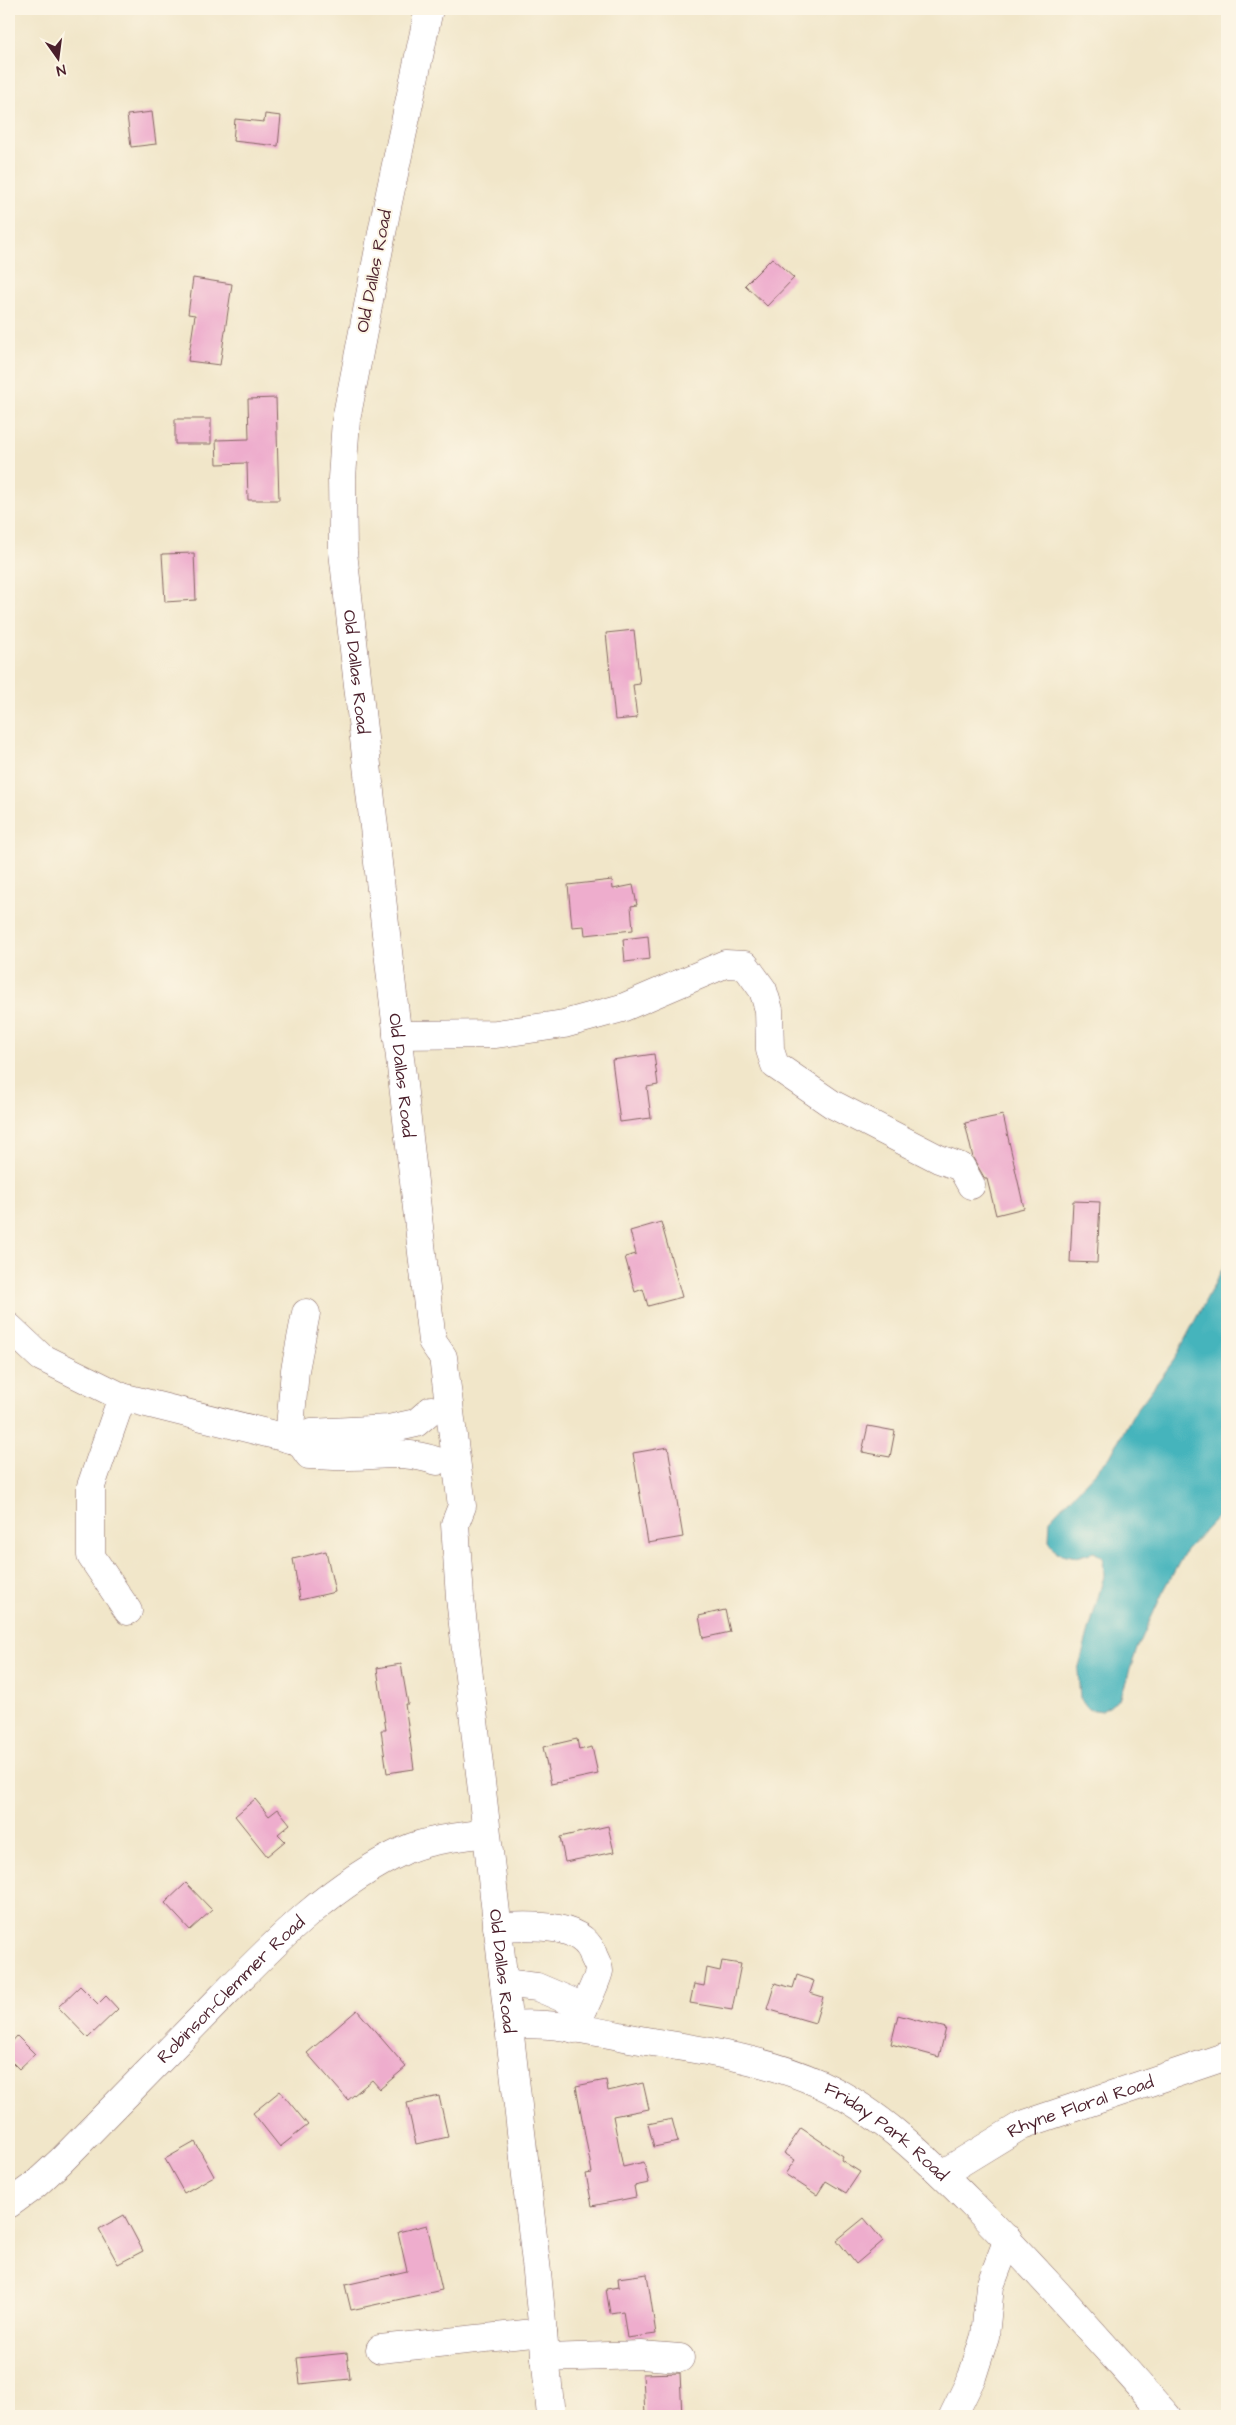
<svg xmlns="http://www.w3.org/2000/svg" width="1236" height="2425" viewBox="0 0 1236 2425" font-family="'Architects Daughter',sans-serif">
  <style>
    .water { fill: #44b4bc; stroke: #476a74 }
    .building { fill: #eeadcd }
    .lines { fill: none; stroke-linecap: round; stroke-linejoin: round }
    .minor-casing { stroke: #846562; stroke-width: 29 }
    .major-casing { stroke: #846562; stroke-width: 29 }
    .minor { stroke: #fff; stroke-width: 28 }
    .major { stroke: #fff; stroke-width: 28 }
    .labels { text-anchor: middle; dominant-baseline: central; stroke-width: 4; stroke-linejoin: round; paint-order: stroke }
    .street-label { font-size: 18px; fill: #4a1f2b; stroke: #fcf5e5 }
  </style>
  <rect width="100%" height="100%" fill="#fcf5e5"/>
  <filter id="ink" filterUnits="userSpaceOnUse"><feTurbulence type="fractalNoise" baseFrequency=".02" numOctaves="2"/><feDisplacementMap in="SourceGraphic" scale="10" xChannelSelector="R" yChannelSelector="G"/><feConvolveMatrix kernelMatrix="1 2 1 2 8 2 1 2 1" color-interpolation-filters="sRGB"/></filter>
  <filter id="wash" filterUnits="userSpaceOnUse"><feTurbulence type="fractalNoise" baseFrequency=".0096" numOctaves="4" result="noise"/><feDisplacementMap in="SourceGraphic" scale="20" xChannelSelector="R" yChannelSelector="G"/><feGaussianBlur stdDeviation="1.12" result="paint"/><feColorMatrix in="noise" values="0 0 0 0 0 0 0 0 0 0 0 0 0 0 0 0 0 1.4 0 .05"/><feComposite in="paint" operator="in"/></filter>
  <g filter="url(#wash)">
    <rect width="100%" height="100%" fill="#f1e6c9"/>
    <path class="water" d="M1227,1260V1507L1186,1550L1162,1594L1137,1649L1120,1699L1102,1711L1088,1709L1080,1699L1078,1670L1104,1576L1103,1558L1094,1552L1076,1557L1057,1553L1049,1541L1050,1519L1110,1457L1132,1416L1174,1360Z"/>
    <g id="blocks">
      <path class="building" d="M152,112L156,144L131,147L127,115Z
        M265,114L281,116L278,146L233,141L235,119L264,122Z
        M772,258L794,278L767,306L745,285Z
        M193,278L232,284L220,365L188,361L195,315L188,314Z
        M276,398L279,500H248L247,463L217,464L216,440L249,439L248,399Z
        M175,419H211V444H175Z
        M194,553L196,600L165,602L162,554Z
        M634,630L640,684L633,685L637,718L615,720L606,633Z
        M612,880L613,889L633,885L637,905L631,906L633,930L585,935L584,926L572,927L568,885Z
        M648,936L650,959L625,962L623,939Z
        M654,1054L658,1085L647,1087L651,1118L620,1122L612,1060Z
        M1003,1115L1024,1208L996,1215L987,1179H985L973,1158L965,1123Z
        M1073,1201L1100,1202L1097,1263L1070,1262Z
        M661,1222L682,1297L648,1306L643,1289L635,1292L625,1257L636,1254L630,1231Z
        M868,1426L895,1431L890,1457L862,1452Z
        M668,1447L683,1537L648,1543L633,1453Z
        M326,1551L335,1592L300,1600L293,1559Z
        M725,1610L730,1632L703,1638L699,1616Z
        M401,1664L408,1704H405L414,1769L387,1773L381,1730H386L377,1668Z
        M577,1739L579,1750L592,1747L598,1774L551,1784L543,1747Z
        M255,1799L269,1816L278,1809L290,1824L278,1834L285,1841L267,1856L235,1816Z
        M608,1826L614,1852L565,1862L560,1837Z
        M186,1883L212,1910L190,1930L165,1903Z
        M722,1961L741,1964L732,2010L690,2003L694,1984L704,1986L707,1968L720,1971Z
        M797,1975L814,1981L810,1993L823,1997L815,2023L767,2009L775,1983L793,1988Z
        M80,1986L98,2004L106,1996L118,2009L88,2038L58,2007Z
        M357,2010L406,2067L380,2089L372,2080L348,2100L307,2053Z
        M898,2015L946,2028L939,2057L891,2044Z
        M17,2036L35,2054L19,2069L9,2059V2045Z
        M606,2080L608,2091L643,2083L649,2109L613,2116L623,2167L644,2162L649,2183L634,2186L636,2197L592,2206L586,2174L592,2173L576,2086Z
        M280,2091L308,2125L280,2147L253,2113Z
        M439,2096L448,2137L416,2144L407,2103Z
        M672,2119L678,2142L654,2147L648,2124Z
        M801,2128L843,2156L841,2160L860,2172L846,2193L826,2181L817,2195L785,2174L795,2160L784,2153Z
        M195,2142L214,2176L184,2193L165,2159Z
        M124,2215L143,2251L118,2264L99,2229Z
        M864,2218L883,2241L856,2264L837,2240Z
        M427,2225L442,2290L351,2310L345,2285L407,2271L398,2232Z
        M647,2274L656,2334L627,2338L623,2311L610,2313L606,2289L619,2287L618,2278Z
        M347,2353L350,2379L300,2384L297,2358Z
        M680,2373L682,2416H645L643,2374Z"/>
    </g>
  </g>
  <g filter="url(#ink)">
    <use href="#blocks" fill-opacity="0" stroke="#846562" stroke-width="1"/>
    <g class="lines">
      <g class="minor-casing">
        <g id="minor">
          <path d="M397,1035L496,1034L564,1024L622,1008L725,964L745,965L763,990L769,1010L770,1050L775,1065L832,1104L939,1159L961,1167L971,1185"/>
          <path d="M9,1327L41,1357L122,1397L299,1441L309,1455C322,1455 336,1457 349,1456C385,1456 400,1449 437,1461"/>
          <path d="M122,1397L91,1486V1556L128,1611"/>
          <path d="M289,1439L295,1370L306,1313"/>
          <path d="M299,1441L311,1433L389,1429L416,1423L431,1410"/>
          <path d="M497,1927C526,1926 584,1920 594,1957C596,1961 599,1967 599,1971C598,1980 579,2018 574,2029"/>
          <path d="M504,1983L537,1987L584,2007"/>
          <path id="s1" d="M942,2174L1022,2125L1227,2056"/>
          <path id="s2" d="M9,2204L35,2185L62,2160C111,2110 161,2059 210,2009C270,1948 326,1887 405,1850C430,1839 460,1837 486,1833"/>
          <path d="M380,2349L543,2332"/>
          <path d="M545,2358L641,2355L680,2358"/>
          <path d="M953,2416L972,2377L985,2336L990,2286L1008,2239"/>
        </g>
      </g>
      <g class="major-casing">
        <g id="major">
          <path id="s3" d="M429,9L387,207L346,420L342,478L343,552L430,1324L432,1341L443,1357L462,1506L455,1524L460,1598L537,2272L551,2416"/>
          <path id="s4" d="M509,2025C557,2021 605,2034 652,2042C708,2051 768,2060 820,2084C879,2111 928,2160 974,2206C1041,2273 1103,2345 1167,2416"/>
        </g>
      </g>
      <use href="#minor" class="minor"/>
      <use href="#major" class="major"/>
    </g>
  </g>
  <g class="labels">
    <g class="street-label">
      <text transform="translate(374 271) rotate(-79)">Old Dallas Road</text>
      <text stroke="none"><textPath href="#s3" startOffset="672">Old Dallas Road</textPath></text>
      <text stroke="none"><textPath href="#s3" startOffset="1078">Old Dallas Road</textPath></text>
      <text stroke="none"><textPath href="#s3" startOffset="1984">Old Dallas Road</textPath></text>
      <text stroke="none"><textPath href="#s2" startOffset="309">Robinson-Clemmer Road</textPath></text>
      <text stroke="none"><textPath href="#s1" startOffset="155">Rhyne Floral Road</textPath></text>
      <text stroke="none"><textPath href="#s4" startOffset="400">Friday Park Road</textPath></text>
    </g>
  </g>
  <rect width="1236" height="2425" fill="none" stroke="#fcf5e5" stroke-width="30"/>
  <g transform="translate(58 58) rotate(166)" stroke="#fcf5e5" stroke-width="4" paint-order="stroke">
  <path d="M0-4L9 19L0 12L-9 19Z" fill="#4a1f2b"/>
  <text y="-8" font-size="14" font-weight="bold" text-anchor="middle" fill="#4a1f2b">N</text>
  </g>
</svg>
